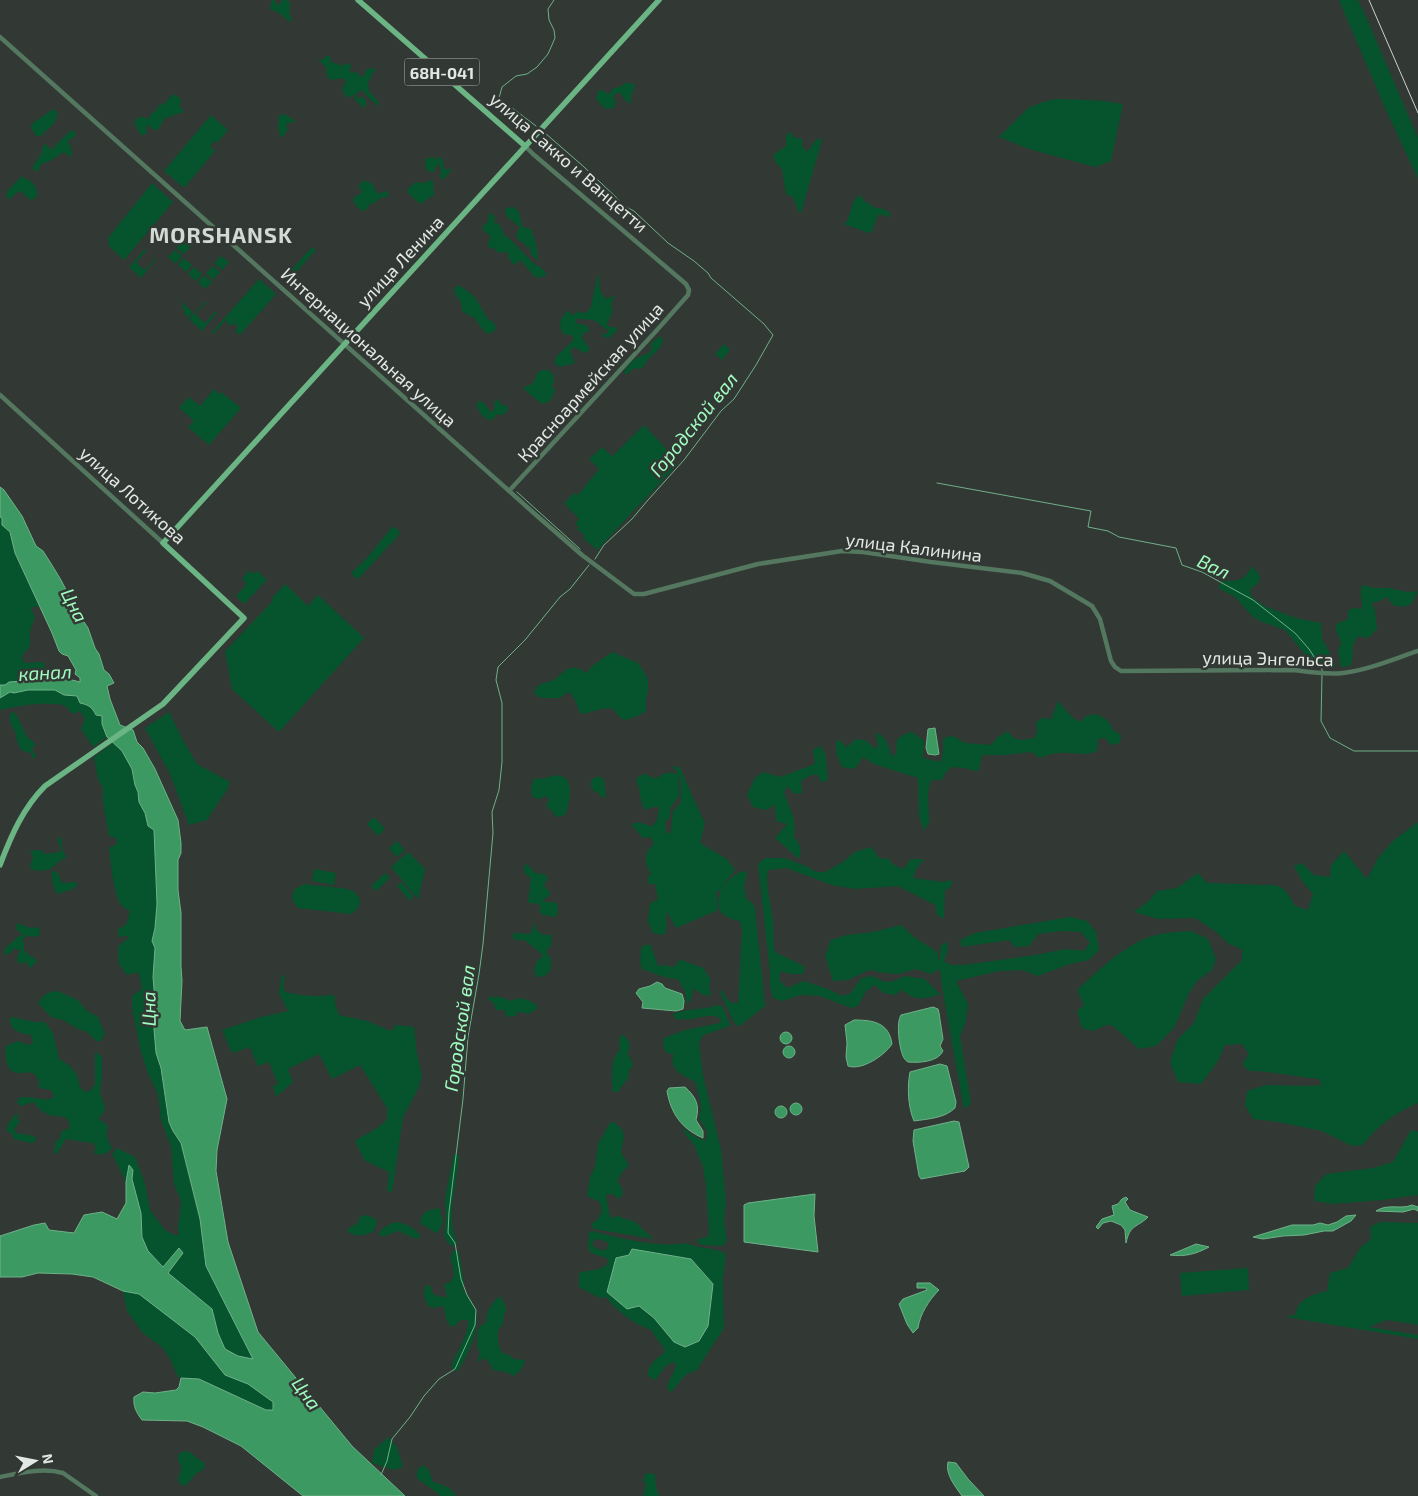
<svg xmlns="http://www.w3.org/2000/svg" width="1418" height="1496" viewBox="0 0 1418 1496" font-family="'Exo 2',sans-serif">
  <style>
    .green { fill: #05542d; fill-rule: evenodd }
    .water { fill: #3d9962; stroke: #6fb189 }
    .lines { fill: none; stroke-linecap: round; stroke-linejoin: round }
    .stream { stroke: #6fb189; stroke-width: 1 }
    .minor { stroke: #54775f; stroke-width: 4.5 }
    .major { stroke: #6bb585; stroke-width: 5.5 }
    .rail { stroke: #cdd1ce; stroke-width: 1 }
    .labels { text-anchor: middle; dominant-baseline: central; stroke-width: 5; stroke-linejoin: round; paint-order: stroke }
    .shield { fill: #323834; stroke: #afb3b0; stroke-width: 1 }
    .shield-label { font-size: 16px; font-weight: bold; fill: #e4e8e5 }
    .street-label { font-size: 18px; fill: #e4e8e5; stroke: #323834 }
    .water-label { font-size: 19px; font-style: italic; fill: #a1fcc0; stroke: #323834 }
    .district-label { font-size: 22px; font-weight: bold; letter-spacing: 1px; fill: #d3dad5; stroke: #323834 }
  </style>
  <rect width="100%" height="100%" fill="#323834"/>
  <path class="green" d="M272,0H274L277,5L281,3L282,0H288L291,5L289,7L290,10L289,14L292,19L290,22L276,11H273L270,9Z
    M1339,0H1358L1366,17L1418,138V179L1386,110Z
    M326,56H330L331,63H336L341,66L349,63L351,65L350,72L358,73L362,78L367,69L373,68L376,70C370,75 372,78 368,82L369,91L378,101L379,107L365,94L363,91H360L355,95L357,98L363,97L366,101V106L364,108L356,101L353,95L348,98C342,92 341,89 346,81L343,78C330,80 327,83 326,67L318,60L324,59Z
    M625,83H633L635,87L631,96V104L626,101L620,93H617L613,96L616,103L614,108L605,109L596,99L598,91L601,90L609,94L614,88L620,87Z
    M172,95H176L182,101L179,105L183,110L182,113L177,114L164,119L159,129L154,130L148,125L146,128L147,132L144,135H141L134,123L137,118L142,117L148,119L153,112L157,110L158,106L165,103Z
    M1056,99C1080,100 1099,99 1123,104L1111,161L1095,167L1029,149L999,137L1028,108L1043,102Z
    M53,109L57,112C59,123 48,128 41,136H36C30,126 28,125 39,119C44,116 48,112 53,109Z
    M284,114L294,120L295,122L288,123L286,126L288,129L282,138C277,132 278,124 279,116Z
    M211,115L228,130L217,143L214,141L210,146L215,151L184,188L164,171Z
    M71,130L75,132L76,136L69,140L68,143L71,147L72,155L71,157L64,152L50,161L41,164L37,172L32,168C34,163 39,159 41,154C42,150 43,147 45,143L51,150Z
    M789,132L791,133L795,138H801L803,142L802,146L807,152L815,141L820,138L822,140L801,213H799L793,197L786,194L782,169L776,163L773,155L786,146V136Z
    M435,157L436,162L438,157L442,158L444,169H452L445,178L440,179L441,170L438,164L435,168L434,172H429L425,168L426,158H431Z
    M21,177H23C31,181 38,185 37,196L34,199L30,200L24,194L19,191L8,200L6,195L7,191Z
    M431,180L433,181L434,195L420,204L410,195L407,190L414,183L418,182L424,183Z
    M363,181H365L373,184L375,190L379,194L385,191L388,193L389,196L387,197L380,198L373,204L371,203L365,211C359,210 355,205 353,200L356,195H360L362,190L359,188V185Z
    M152,183L173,202L124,260L109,246L108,238Z
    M860,195L865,202L869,203L873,207L883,209L890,213V217H888L884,215H878L872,231L869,233L843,224L847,222L854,200Z
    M513,207C524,213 518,218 523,227L531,229C535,239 538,250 538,261C532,256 530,254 530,247H526L524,243L519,241L516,235L520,227L507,217L505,210L507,208Z
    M489,213L494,215L495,218L494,222L499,224L505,236L511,240L533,263L544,270L546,274V276L536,278L520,260L514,265L509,259L507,252L499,253L493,248L488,247V242L491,237L482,229L484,225L488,222Z
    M192,230L200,237L193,245L185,238Z
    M183,240L191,246L184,254L176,248Z
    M312,247L316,250L287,282L283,279Z
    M144,250H146L147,252H145L136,263L145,270L154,260L153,258L156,259L141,278L129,267Z
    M175,250L182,256L176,264L168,257Z
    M221,256L229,262L222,270L214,263Z
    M184,258L192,265L186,272L178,265Z
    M213,266L220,272L213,280L206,273Z
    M194,267L202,274L196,281L188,274Z
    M204,275L212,282L205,289L198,283Z
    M597,276H599C599,286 599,293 607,299L615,295C613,302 609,304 613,311L607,324L609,327H615L618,330L609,338L603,337L602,333L607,334L608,330C603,328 601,325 597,322C593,319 581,319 576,319V323L588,326L589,332L583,333L582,338L590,349L586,353L580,351L575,347L570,351L575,363L560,367L554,363C556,352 569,348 574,338L571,335L563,334C558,324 560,319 567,311L570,312L573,316L577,311L581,313L587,312L591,307Z
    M259,279L276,294L240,335L235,331L238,327L234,323L231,326L226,322L228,319V318L212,335V332Z
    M459,285L474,296L488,319L493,322L497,329L488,334C482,331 478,322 474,317L470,316L462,311C462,304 461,300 456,296L454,288Z
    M173,294L193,312L188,318L185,315L182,303Z
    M204,302L206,303L207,305L204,304L195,314L205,323L214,313V311L217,313L202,331L189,319Z
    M660,336L663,339C662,351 648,355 643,368L638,369L634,368L626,375L624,372C632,359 636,358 649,353L652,348L650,344Z
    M724,344L730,350L722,360L715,354Z
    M541,370H548L553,374L554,381L552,385L555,391L550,401L543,404C538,401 528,393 523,388L533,383L537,374Z
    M214,389L219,394L221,392L241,408L209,445L188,427L194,421L179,408L189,397L200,406Z
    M497,399L501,404L507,406L508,410L503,415L498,414L492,420C484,420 480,413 477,407L478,401L483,402L490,411H494L495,400Z
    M644,425L673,456L676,466L597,550L583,538L585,536L577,529L579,527L575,524L579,519L564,503L574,493L578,495L599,469L589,459L602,447L612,456Z
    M0,517L2,518V525L10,532L15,553L39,606L37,607H33L31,609L35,617L30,631V646L22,656L24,663L43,662L46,669L44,679L9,682L5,685H0Z
    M392,527L396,528L400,532L398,536L359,578H356L353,576L352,572L367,558Z
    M1252,566L1260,576L1259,582L1250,590L1251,596L1264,606L1296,618L1321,623L1322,639L1337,666L1323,667L1308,663L1303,652L1285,630L1262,622L1253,617L1235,597L1218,588L1222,581C1239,581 1244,581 1252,566Z
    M249,570L253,574L257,571L267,580L244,604L236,596L246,585L245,581L242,579Z
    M285,584L308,606L318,595L364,638L279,732L232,689L225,651L272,602L273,600L272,598Z
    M1362,585L1374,588H1389L1408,592L1418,591L1412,603L1404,607L1393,605L1387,597L1377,602L1371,603L1375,610L1377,629L1368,638L1358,636L1353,645L1352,662L1350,666L1341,667L1338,651L1341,643L1336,630V624L1348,619V611L1352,608L1362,609C1363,600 1359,596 1362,585Z
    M612,652L638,663L644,672L648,680V691L646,700V711L640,715L626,720L620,718L613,709C599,707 593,713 580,714L576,702L570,692L559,698H541L534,694C538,682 542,684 552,681C561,677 565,666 576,668C580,668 584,672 587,673L591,667Z
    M28,690H55L64,695L78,696L80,703C89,705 92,707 96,715L102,716V724L107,737L93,747L81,729L85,719L80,711L73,714L64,705C42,702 22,705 0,710V698L10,692L14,693Z
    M1058,701L1073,718L1080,722L1086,716L1094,714L1103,717L1109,722L1113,730L1121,735L1120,743L1111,745L1105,738L1098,739L1097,751C1086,756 1079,753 1068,753C1058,752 1049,754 1040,758L1031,752L1006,755H982L979,770L975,771L965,768L952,767L945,773L942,780H931L928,792L929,823L924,831L919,816L918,778L874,764L863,757L855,769L842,767L836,753V741L839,740L847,747L856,739C865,739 868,742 874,748L878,747L876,733C887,735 889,749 892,757L896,753L897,739L907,733L912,732L924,741L923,758L941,762L943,752V738L953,736L965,743L991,745L998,737L1008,731C1016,743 1021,740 1034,738L1037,733L1036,723L1041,718L1051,719Z
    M15,712L27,737L34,742L35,746L32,749L36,756L35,758H32V755L29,752L22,751C18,745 17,742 16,735C14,727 8,723 10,714Z
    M169,712L183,740L197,764L230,782L228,788L207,820L189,825L170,774L145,728Z
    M113,743L122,751L132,769L135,785L138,792L139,802L145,813L148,826L154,830L157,904L155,928L152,941L155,948L153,977L156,1013L154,1029L156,1053L161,1068L169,1122L173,1131L181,1143L200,1219L206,1266L254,1360L238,1356L225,1349L218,1333L212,1309L168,1273L183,1253L179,1248L163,1267L148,1251L142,1237L141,1213L132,1179L133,1170L129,1166L126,1182L112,1154L117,1148L135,1157L145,1184L150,1210L165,1230L174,1235H179L178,1228L181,1201L174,1184L171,1146L161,1120L158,1094L148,1074L140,1048L132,1007V996L142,989L141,982L138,972L127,975L119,964L118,947L128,938V936L119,937L118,929L126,925L130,911C129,910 124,908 123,907C113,897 111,862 109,848L117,844L116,838L109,836L103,802V788L98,779L94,757Z
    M820,746L825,753L828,779L822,783L818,775H811L801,781L802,793L795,794L787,786L784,793C790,808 797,820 794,837C800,844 802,850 799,859L775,838L787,824L776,821L775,808L774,805L766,810L753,807L747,795L755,778L763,772L780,777L815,764L813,750Z
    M677,766L681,770L694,800L705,823L700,843L727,859L735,870L721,887L733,876L742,871L747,873L744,887L746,898L754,905L755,909L765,1006L741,1025L736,1026L719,991L721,990C725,996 729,1005 738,1003L742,930L740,921L731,919L721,913L718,902L721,888L716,893L718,910L676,928L667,912C664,921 670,924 664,935L653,933L648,922L650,904L658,899L655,884H648V877L651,874C643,860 644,855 654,843L650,837L643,838C638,834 637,829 631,825C640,819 644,826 653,826L657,820L659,807H653L645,810C638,799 642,791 636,781L639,776L645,774L656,779C663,773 670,770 678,775L676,770L672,767ZM679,776L681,780V802L673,811L671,831L667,835L665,823L670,816V808L679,796Z
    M556,775C559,776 562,776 564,777C574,782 569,807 565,815L558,817L553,814L554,812L550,810L546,805L549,800L546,796L540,799L532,797L531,788L534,778L541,779Z
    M596,777H601L604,780L606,797L603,798C599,793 595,792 591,788V780Z
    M374,817L385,829L378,836L367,824Z
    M1418,822V1103C1394,1114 1379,1124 1363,1145L1352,1146L1322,1131L1278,1122L1253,1119L1245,1105L1247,1091L1266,1085L1304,1086L1322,1085L1319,1079C1295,1077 1273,1071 1249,1071L1242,1064L1249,1054L1242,1044L1225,1045L1218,1061L1201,1084L1178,1082L1170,1062L1178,1039L1194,1023L1203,999L1242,960V949L1229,944L1215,931L1195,918L1158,919L1134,912L1150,900L1157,891L1177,888L1198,873L1207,883L1266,885C1283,883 1288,893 1295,906L1308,910L1313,894L1302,881L1294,866L1302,863L1314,875L1330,877L1331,865L1344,851L1367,879L1378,858L1394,840Z
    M59,837L62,838V850L66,856V858C59,860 57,864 52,868C47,871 36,872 31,869L30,866L33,857L30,851L36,850L43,851L42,853C47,855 53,852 58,853L61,849L58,842Z
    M397,841L405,850L397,857L389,848Z
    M871,847L880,859L887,858L894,865L903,869L911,859H924L916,870L913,878L943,882L952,880L951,887L945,890L944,919L937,915L935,905L898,886L855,889L832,885L786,868L768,870C765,887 771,904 773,921C774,932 773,942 775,952C785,958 795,961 805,967L803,974H791L781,971L779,980L787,988L804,981L828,989L842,996L851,993L861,978L872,976L885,982L894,981L905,976L925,979L940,994C925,1000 915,1001 902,990L895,995L883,993L875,985L866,991L858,1006L851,1008L820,996L800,995L783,1001L773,998L770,986V972L758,864L765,858H784L806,866L816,872H825L843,862L855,852Z
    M408,852L425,869L418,899L391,867Z
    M527,864L536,874L541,873L548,877L544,886L549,891L550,895L542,901L557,903L558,910L556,917L543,915L539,911L541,906L535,903H528L531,878L524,873V866Z
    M314,869L336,873L334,885L312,881Z
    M52,871L57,872L62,883L75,882L78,885L73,889L57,894C53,886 51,880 52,871Z
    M385,873L390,878L376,891L371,886Z
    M401,882L413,895L410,901L397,886Z
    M304,884C315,886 345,887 353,891C356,893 359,897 360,901C360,907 356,911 351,914L298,908L294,903L292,896L295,889Z
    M1070,917L1087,921L1096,932L1099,950L1089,960L1070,964L1038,976L1022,970L999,971L956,981L968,1004L966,1021L960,1036L971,1104L964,1109L943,993L940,969L931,974L916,969L899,974L884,973L869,970L848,980L833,981L825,956L831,940L847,935L873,932L901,925L914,937L937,952L939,963L941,945L947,942L948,949L944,961L951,965H964L1035,955L1066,949L1084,951L1090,943L1081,932L1061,931L1038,934L1029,946L1015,947L1009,940L962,947L960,941L964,938L975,933Z
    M536,922V930L544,935H552L551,947L547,949V954L551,959V969L545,976L536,977L534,969L537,961L543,955L526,941L513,939V933L530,934Z
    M17,923L30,928L38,927L40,930L39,936L32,937L27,935L22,941L24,942V952L27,951L28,955L33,957L37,961L30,968L25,961L23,964L18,963L17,958L20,951L15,948L10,953L5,955L4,951C7,945 15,941 17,937L21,936L22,934L16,929Z
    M1191,931L1208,939L1216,959L1212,970L1197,981L1189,993L1174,1028L1156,1046L1139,1049C1133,1044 1114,1025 1109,1025C1104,1025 1098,1029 1094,1031L1082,1028L1077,1011L1084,1005L1077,990C1099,970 1123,946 1152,936C1165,932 1178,932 1191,931Z
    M644,945H651L658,966L667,965L670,967L676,966L677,962L681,960L703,968L711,980L709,985L711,996L701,994L694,988L691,999L687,1005L685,992L678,979C665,979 654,973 642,969C639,962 641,955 641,948Z
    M282,974L285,978L283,984L285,992C302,996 316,997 333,995L335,997V1004L339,1015L367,1021L391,1031L396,1025L414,1027L417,1054L422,1076L418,1089L403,1117L392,1192L387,1191L389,1172L364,1160L355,1141C365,1134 379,1129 387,1119V1108L360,1065L332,1079L319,1054L288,1069L293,1082L276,1097L273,1086L278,1084L269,1062L257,1066L250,1047L232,1053L222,1030L261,1017L288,1011L279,993Z
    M53,991L60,992L78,1000L87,1011L98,1017L105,1034L101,1041H96L87,1032L76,1028L63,1020L51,1017L38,1003L44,995Z
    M489,997H501L511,1001C521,996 529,999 537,1006V1009L528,1014L521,1012H517L516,1016H510L507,1018L504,1010H496L494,1004L488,999Z
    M719,1005L722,1006L728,1019L730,1026L703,1035L699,1043L703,1075L721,1150L726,1202L724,1221L727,1240L723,1246L701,1245L696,1240L707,1237L709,1234L706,1185L703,1166L697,1153L695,1146L688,1138L680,1125C687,1132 696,1139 706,1140L707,1131L699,1118C704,1108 698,1093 695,1082C681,1073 670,1073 673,1053L668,1054L663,1048L664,1038L685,1030L720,1023L721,1019C712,1013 703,1017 692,1019C687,1020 681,1019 675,1019L673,1014C687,1008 704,1010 719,1005Z
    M12,1017L35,1022H45L53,1033L59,1059L70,1066L77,1075L80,1087L85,1092L91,1090L95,1084V1054L97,1053L102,1057V1077L100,1092L105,1107L104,1112L99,1118V1120L104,1122L108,1127C105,1137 108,1140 112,1148C107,1154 103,1155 95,1154L94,1151L96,1147L93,1143L66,1139L56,1155L54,1152L55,1143L60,1138L62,1131L70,1128C69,1110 56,1120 45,1113C41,1111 36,1105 33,1102L21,1106L17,1103L18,1099C29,1093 42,1103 53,1098L54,1096L51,1090L39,1088V1080L33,1073C28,1072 23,1073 17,1073C6,1072 4,1055 6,1046L17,1041L30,1045L33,1042L31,1035C22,1034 9,1031 10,1019Z
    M624,1035L629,1042L630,1048L628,1051V1055L631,1059L633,1066L629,1070L628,1079L624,1083L618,1092H613C611,1079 610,1060 620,1049L619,1043L620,1036Z
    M19,1114L17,1119L20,1121L14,1129L16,1133L35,1136L36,1141L31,1143L14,1139L12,1134L6,1130L9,1122L12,1120L13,1116Z
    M613,1122C628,1131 624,1138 621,1152L629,1166L623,1171L617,1181L622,1188L623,1195L618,1199L613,1194H606L610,1218L617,1216L635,1222L654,1239L594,1229L591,1224L597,1220L602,1211L600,1202L587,1196L590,1177L595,1167L598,1144L609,1124Z
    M1411,1130L1418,1132V1195L1382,1200L1333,1204L1314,1201L1315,1186L1326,1174L1373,1168L1393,1162Z
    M454,1154L459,1155C458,1185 445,1214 457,1243L454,1247L448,1243L444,1236L446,1220L445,1198Z
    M439,1208L443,1222L439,1231L436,1233L420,1223C423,1210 426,1211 439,1208Z
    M366,1215L376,1219L377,1223L374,1231C365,1236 355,1238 347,1231L350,1227L357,1224L361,1216Z
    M398,1222C406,1224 417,1229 421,1237L416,1239L398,1231L383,1237L378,1234C384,1227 389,1223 398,1222Z
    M1380,1222L1418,1223V1325L1387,1320L1369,1327L1418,1335V1339L1286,1317L1296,1314C1297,1299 1314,1294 1327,1291L1330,1273L1348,1268L1360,1248L1371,1239L1370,1227Z
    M593,1231C622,1239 657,1248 687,1243C697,1249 716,1247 726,1254L723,1279L724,1328L696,1371C684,1372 679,1384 671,1393L667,1387C669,1379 675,1372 676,1364L673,1362L666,1366L655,1380L648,1376C647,1365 657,1358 665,1352C663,1343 654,1339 652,1330C635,1325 617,1312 606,1297L600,1298L579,1287V1273C589,1269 598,1272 607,1265L608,1259C601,1255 595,1256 589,1251L588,1246L589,1232ZM595,1239L601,1240L609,1243L606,1250C600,1250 596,1250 592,1244ZM630,1255L691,1259L713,1284L708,1326L674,1342L654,1318L639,1306L627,1309L616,1258Z
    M453,1251H458L459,1253L464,1282L463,1290C467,1295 471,1300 474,1306C483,1326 468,1355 457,1372L451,1367C456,1352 468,1338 468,1320H460L455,1326L451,1327L446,1319L444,1307L442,1306L435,1308L428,1306L424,1296L425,1286L430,1285L433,1294L442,1297H447L444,1284L449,1283L454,1277L453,1267L450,1258Z
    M1248,1268L1249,1290L1182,1296L1180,1273Z
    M123,1291L139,1294L195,1337L225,1375L248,1384L273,1402V1410H266L199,1379L181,1378L178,1377L170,1359L162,1347L143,1333L127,1311Z
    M500,1296L505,1304L506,1311L504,1314C504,1321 503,1325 498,1330C497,1338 498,1346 502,1353L509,1355L514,1359L525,1360C523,1368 520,1372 513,1376L506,1372L493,1370L489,1362L484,1358L477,1362L480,1353L477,1346C478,1341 476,1331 480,1327C481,1325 484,1324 486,1322C488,1308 490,1306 500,1296Z
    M388,1437L397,1447L403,1467L394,1470L372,1463L374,1450Z
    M187,1451C194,1453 196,1460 204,1462L205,1467C202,1471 198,1472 195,1475C191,1479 189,1483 184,1486L180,1484L178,1479L181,1470V1465L178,1460V1455L182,1452Z
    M423,1465L429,1470L433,1482C443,1485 452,1487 456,1496H440C433,1488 423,1484 416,1477L418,1469Z
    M646,1473L655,1474L656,1488L659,1496H643L646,1485L643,1480Z"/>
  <path class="water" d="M0,487L4,490L22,516L36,546L43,551L50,562L61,580L78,613L88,628L95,648L99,654L104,670L109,674L114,683L107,686L110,699L120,725L133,730L137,742L143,748L155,769L178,820L181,843V853L178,860V890L181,913V966L182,981L180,1021L185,1030L207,1027L227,1099L217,1150L216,1171L228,1242L258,1332L352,1446L405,1496H303L241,1446L203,1427L187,1421L142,1420C136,1412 133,1406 134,1397L143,1392L155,1393L176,1390L179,1387L181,1378L199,1379L266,1410H273V1402L248,1384L225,1375L195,1337L139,1294L123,1291L93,1277L72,1274L38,1273L22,1277H0V1236L34,1225L45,1223L49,1230L74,1233L84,1215L102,1212L117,1219L126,1203V1182L129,1165L133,1170L132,1179L141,1213L142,1237L148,1251L163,1267L179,1248L183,1253L168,1273L212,1309L218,1333L225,1349L238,1356L253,1359L206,1266L200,1219L181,1143L173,1131L169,1122L161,1068L156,1053L154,1029L156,1013L153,977L155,948L152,941L155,928L157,904L154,830L148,826L145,813L139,802L138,792L135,785L132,769L122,751L107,737L102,724V716L96,715C92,707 89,705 80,703L77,696L64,695L55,690H28L14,693L10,692L0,698V685H5L9,682L64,678L80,682V678L75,674L76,670L68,656L62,654L59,651L52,633L15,553L10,532L2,525V518L0,517Z
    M935,728L939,754L935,755L928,754L926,748L928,729Z
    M657,982L662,984L665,988L682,994L684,1001L683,1009L676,1011L642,1008L643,1002L636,993L639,989L650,986Z
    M933,1007L938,1009L939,1013L943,1039L940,1046L943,1051C938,1062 919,1063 908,1062C906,1061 903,1057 903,1056C899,1047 896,1022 901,1015Z
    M854,1020C872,1020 889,1022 892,1044C885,1055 862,1071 848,1066L846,1057L847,1043L845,1025Z
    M780 1038a6 6 0 1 1 12 0a6 6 0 1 1-12 0Z
    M783 1052a6 6 0 1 1 12 0a6 6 0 1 1-12 0Z
    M940,1064L947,1066L956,1102L955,1108C945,1118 928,1119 914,1121C908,1107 907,1087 910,1072Z
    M685,1087C696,1097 700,1105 696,1120L703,1131V1138C682,1129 671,1114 667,1091L669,1088Z
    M790 1109a6 6 0 1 1 12 0a6 6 0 1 1-12 0Z
    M775 1112a6 6 0 1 1 12 0a6 6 0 1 1-12 0Z
    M954,1121L959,1122L969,1167L965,1171L921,1179L919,1176L913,1141L914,1130Z
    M815,1194L814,1216L818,1252L744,1242V1205L748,1203Z
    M1126,1197L1128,1199L1125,1202L1130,1210L1148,1217C1137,1228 1130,1224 1126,1243L1125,1230L1121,1225L1111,1221L1103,1223L1098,1229L1096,1227L1102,1219L1114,1215L1112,1206L1118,1204L1122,1199Z
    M1412,1205L1418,1207V1211L1414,1209L1403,1212L1376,1211C1388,1203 1400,1210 1412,1205Z
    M1356,1215L1351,1221L1333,1231H1324L1304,1235L1283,1236L1263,1239L1253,1237L1292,1225H1313L1320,1223L1328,1225L1337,1222L1346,1216Z
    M1196,1244L1209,1247C1196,1254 1185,1257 1170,1255Z
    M632,1249L691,1259L713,1284L708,1326L699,1341L685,1347L674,1342L654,1318L639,1306L627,1309L607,1292L616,1258L629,1255Z
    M917,1283H930L939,1290C929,1300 920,1314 918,1328L913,1333L907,1324L899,1304L903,1299L927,1290L926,1288H917Z
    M948,1462L956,1463L968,1479L984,1496H962C955,1486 945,1474 948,1462Z"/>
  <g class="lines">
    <path class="stream" d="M536,126L499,98L502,87L516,76L527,74L537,67L548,54L555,38L554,30L549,20L548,9L554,0
      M545,133L583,166L619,200
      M937,483L1091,511L1088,527L1108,531L1119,537L1176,548L1182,565L1202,572L1253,600L1295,633L1309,649L1322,669V671
      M517,492L580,549
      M595,559L604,545L632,519L648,500L684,460L721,411L734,399L756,365L773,335L764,324L711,278L708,273L694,261L668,243L634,211L624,206
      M1322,675L1321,721L1330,738L1354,751H1418
      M381,1475L387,1461L392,1439L410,1417L424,1396L439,1379L455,1369L475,1325L476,1310L467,1295L461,1279L455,1243L448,1233L449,1212L463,1099L468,1037L479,974L483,944L493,833L492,812L499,790L502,762V703L496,680L498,667L525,640L560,597L570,589L589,565"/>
    <path class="minor" d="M0,37L536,515L582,555L634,594H644L758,564L842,551L863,552L931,562L1022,573L1050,581L1092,606L1100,619L1111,661L1115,667L1121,671L1293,670C1309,672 1327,675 1343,673C1368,670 1394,659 1418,651
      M0,395L163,543
      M509,491L657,330L688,295L689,290L686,284L533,154L525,146
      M0,1477C20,1473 43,1467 63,1473L96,1496"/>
    <path class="major" d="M358,0L525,146
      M0,865C11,836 23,808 45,786L163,704L244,618L163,543L659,0"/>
    <path class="rail" d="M1369,0L1418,113"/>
  </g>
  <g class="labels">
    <rect class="shield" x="404.5" y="58.5" width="75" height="27" rx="4"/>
    <g class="shield-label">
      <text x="442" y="72">68Н-041</text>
    </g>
    <g class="street-label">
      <text transform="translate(569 162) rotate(41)">улица Сакко и Ванцетти</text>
      <text transform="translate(400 261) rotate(-47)">улица Ленина</text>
      <text transform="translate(369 347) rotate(42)">Интернациональная улица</text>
      <text transform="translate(590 382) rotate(-48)">Красноармейская улица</text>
      <text transform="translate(133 495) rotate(42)">улица Лотикова</text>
      <text transform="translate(914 547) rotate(7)">улица Калинина</text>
      <text transform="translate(1268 658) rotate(1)">улица Энгельса</text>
    </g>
    <g class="water-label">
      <text transform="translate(693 424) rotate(-51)">Городской вал</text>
      <text transform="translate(1214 566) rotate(25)">Вал</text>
      <text transform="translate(75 605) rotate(63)">Цна</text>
      <text transform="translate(45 672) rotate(-3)">канал</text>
      <text transform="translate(148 1009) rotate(-91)">Цна</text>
      <text transform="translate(459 1028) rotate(-82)">Городской вал</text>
      <text transform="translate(307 1393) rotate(54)">Цна</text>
    </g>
    <g class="district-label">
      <text x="221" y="234">MORSHANSK</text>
    </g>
  </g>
  <g transform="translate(35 1461) rotate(80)" stroke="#323834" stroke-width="4" paint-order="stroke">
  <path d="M0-4L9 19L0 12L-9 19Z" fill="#e4e8e5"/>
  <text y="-8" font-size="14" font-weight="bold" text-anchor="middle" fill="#e4e8e5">N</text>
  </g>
</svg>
